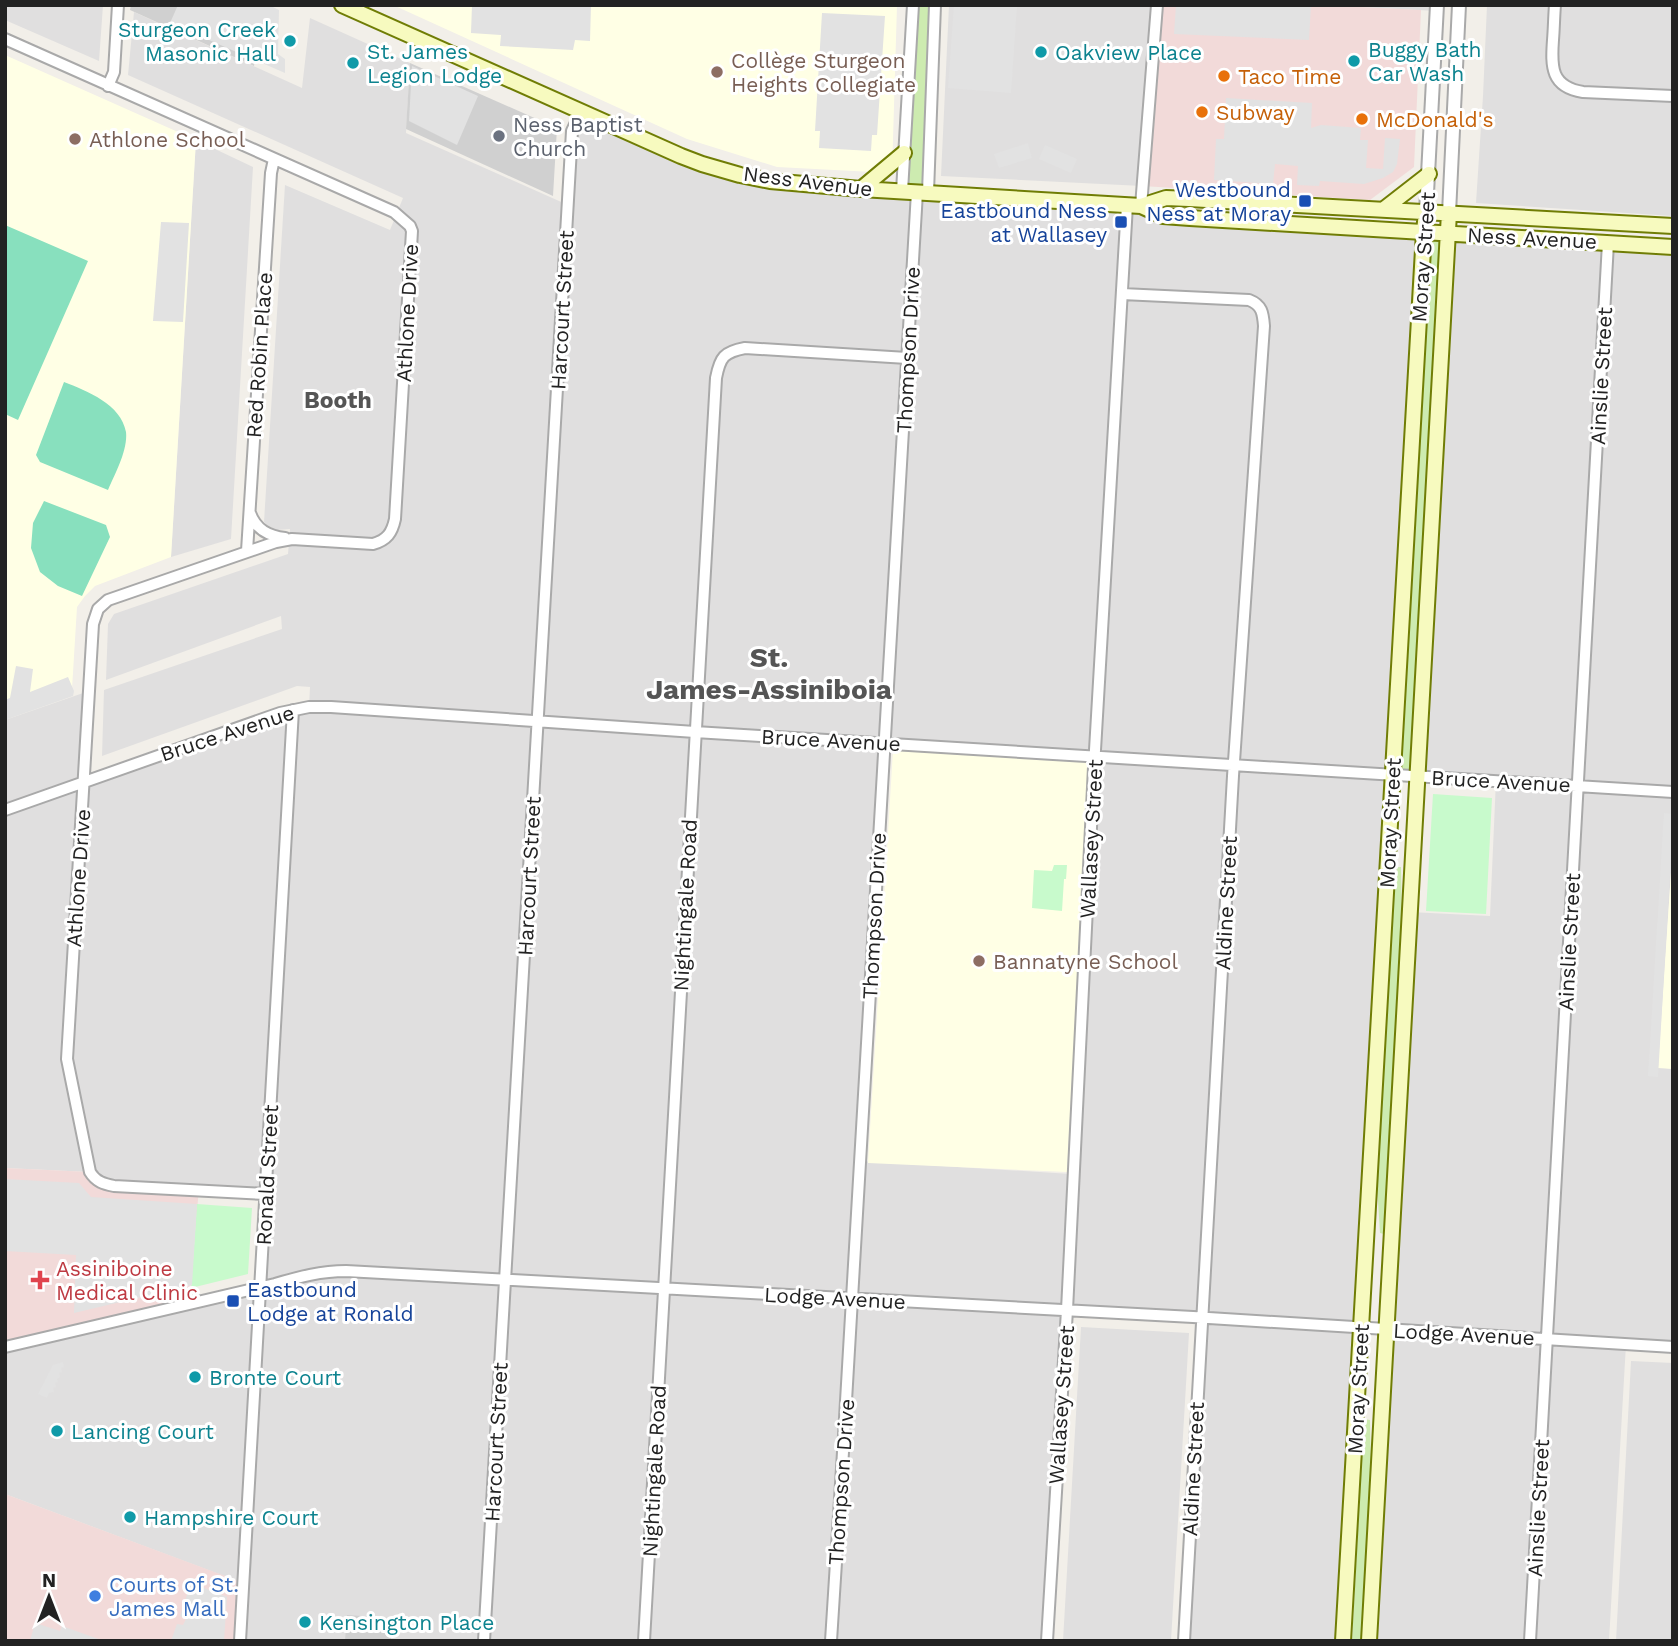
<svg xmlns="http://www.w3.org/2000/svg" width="1678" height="1646" viewBox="0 0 1678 1646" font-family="'Work Sans',sans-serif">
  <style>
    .residential { fill: #e0dfdf; fill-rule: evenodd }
    .commercial { fill: #f2dad9 }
    .education { fill: #ffffe5 }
    .religious { fill: #d0d0d0 }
    .grass { fill: #cdebb0 }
    .park { fill: #c8facc }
    .pitch { fill: #88e0be }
    .parking { fill: #e2e2e2 }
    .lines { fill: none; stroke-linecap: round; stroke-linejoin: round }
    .minor-casing { stroke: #a9a9a9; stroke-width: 14 }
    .tertiary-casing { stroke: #a9a9a9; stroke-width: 16 }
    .secondary-casing { stroke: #707d05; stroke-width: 18 }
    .minor { stroke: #fff; stroke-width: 10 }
    .tertiary { stroke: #fff; stroke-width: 12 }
    .secondary { stroke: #f7fabf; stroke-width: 14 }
    .culture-dot { fill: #0f9aa8; stroke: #fff; stroke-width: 2.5 }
    .education-dot { fill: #8d6e63; stroke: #fff; stroke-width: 2.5 }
    .food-dot { fill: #e8710a; stroke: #fff; stroke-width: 2.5 }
    .worship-dot { fill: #6b7280; stroke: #fff; stroke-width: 2.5 }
    .transit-dot { fill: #1a4fb4; stroke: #fff; stroke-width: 2.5 }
    .health-dot { fill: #e0444e; stroke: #fff; stroke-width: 2.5 }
    .shop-dot { fill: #3f7fe0; stroke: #fff; stroke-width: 2.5 }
    .labels { text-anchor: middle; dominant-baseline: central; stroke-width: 6; stroke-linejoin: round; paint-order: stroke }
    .culture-label { font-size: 21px; fill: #0d838f; stroke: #fff; text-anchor: start }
    .education-label { font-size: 21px; fill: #785e54; stroke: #fff; text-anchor: start }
    .food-label { font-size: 21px; fill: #c56008; stroke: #fff; text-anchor: start }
    .worship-label { font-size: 21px; fill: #5b616d; stroke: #fff; text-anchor: start }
    .street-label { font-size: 21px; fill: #222; stroke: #fff }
    .transit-label { font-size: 21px; fill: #164399; stroke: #fff; text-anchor: end }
    .health-label { font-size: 21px; fill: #be3a42; stroke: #fff; text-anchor: start }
    .shop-label { font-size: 21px; fill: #366cbe; stroke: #fff; text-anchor: start }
    .neighbourhood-label { font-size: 23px; font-weight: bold; fill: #555; stroke: #fff }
    .district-label { font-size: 28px; font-weight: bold; fill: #555; stroke: #fff }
  </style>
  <rect width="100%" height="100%" fill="#f2efe9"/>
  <path class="residential" d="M5,5H103L99,61L5,20Z
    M949,5H1157L1142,186L941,176Z
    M1321,5H1437V11Z
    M1487,5H1673V216L1476,203L1483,96Z
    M134,12L302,88L310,18L410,63L406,133L568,205L572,131L581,112L740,175L1141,206L1163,216L1424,232L1343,1641H1184L1202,1318L1067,1311L1047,1641H240L243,1583L5,1494V1348L260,1287L265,1194L105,1180L90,1172L5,1168V720L89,691L84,782L309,707L310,687L297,686L102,756L104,690L282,629L281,616L106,680L108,624L114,614L288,554L290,529L277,530L267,525L264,522L285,185L390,230L403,198L128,75ZM884,743L1095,756L1071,1174L860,1161Z
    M196,140L253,167L231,539L171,557Z
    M1449,234L1673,247V842L1658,1067L1673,1069V1347L1626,1344L1609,1641H1369L1410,912L1490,916L1496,780L1419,776Z
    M1081,1327L1189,1333L1171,1641H1063Z
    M1631,1361L1673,1363V1641H1616Z"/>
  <path class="commercial" d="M1157,5H1321L1421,10L1414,167L1370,200L1142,186Z
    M5,1168L90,1172L106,1180L199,1188L189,1304L5,1347Z
    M5,1494L244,1583L240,1641H5Z"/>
  <path class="education" d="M393,5H897L892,173L777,167L687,139Z
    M5,55L196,140L171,557L95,586L85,596L77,607L72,689L5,712Z
    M893,750L1089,760L1067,1172L868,1163Z
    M1673,842V1069L1658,1068Z"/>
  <path class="religious" d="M131,5H263L254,66L130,10Z
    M410,63L557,128L553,196L406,129Z
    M347,1615L391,1618V1641H345Z"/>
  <path class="grass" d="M913,5H935L928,192L902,191Z
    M1424,232L1449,234L1419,776L1393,774Z
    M1396,867H1401L1402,925L1384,1234L1380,1233L1377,1185Z
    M1364,1419L1370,1420L1371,1470L1361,1641H1352Z"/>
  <path class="park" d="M1433,794L1492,798L1486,914L1426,911Z
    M1054,865H1067L1066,879H1064L1062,911L1032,908L1034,870L1052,871Z
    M197,1204L252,1208L248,1274L191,1288Z"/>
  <path class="pitch" d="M5,225L88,261L18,420L5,414Z
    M64,382C87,391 121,404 126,432C128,450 115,474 108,490L40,462L36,455Z
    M44,501L106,525L110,537L82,596L58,586L40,572L31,548L33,523Z"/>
  <path class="parking" d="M178,5H269L279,10L278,54L285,59V73L170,23Z
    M472,5H591L590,41L575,40L573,50L500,46L501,35L471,33Z
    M954,5H1017L1011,93L948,88Z
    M1176,5H1311L1309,40L1174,34Z
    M822,13L885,16L877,135H872L871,151L819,148L820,131H815Z
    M412,66L478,96L457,145L409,121Z
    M1226,98L1312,103L1311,128L1321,125L1361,128L1360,140H1368L1366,168L1383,169L1385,138L1400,139L1397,164L1393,172L1383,178L1364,184L1320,181L1319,186L1297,185L1298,166L1275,164L1273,184L1214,180L1216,139H1224Z
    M1028,143L1032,158L999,168L994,154Z
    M1045,145L1077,159L1071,173L1039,159Z
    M161,222L189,223L183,322L153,321Z
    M16,666L33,669L30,692L68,677L74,691L73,696L5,720V700L10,698Z
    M1664,813L1673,814V823L1658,1077L1648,1076Z
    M5,1179L79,1183L91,1197L197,1204L192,1285L74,1313L76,1255L5,1251Z
    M63,1362L64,1367L61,1368L62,1372L59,1373L60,1377L57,1379L58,1382L55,1383L56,1387L53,1388L54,1392L49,1393L47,1398L38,1394L53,1365Z
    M191,1583L227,1597L224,1641H171L177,1624L183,1625L186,1619L180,1616Z
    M35,1623L60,1631L62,1626L104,1641H30Z"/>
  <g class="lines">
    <g class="minor-casing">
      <path id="minor" d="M1555,5C1554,17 1554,28 1553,40C1551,67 1551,87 1583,92L1673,96
        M5,39L394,212L410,226L412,231L395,519C392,533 387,540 373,544L292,539L276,542L108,600L98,609L93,624L67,1059L90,1172C96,1182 104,1184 114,1186L266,1194
        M108,86L114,72L118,5
        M902,191L913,5
        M928,192L935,5
        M1141,206L1157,5
        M1122,294L1249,300C1262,305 1263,313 1264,326L1233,776L1184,1641
        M250,513C256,530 269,536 285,538
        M247,551L271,173L274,159
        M5,810L280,713L309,707H331L695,732L1673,792
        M5,1347L275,1284C299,1277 321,1271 346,1271L1193,1317L1673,1347
        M240,1641L293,710
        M484,1641L572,131L581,112
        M644,1641L716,378C720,357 724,352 745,348L907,358
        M831,1641L843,1452L917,192
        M1047,1641L1067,1310L1094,767L1127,205
        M1530,1641L1608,243"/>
    </g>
    <g class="tertiary-casing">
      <path id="tertiary" d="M1426,212L1437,5
        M1449,213L1459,5"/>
    </g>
    <g class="secondary-casing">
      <path id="secondary" d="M342,5L681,156L702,164L740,175L770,181L861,189L1141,206L1163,216L1190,218L1673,247
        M861,189L904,153
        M1141,206L1166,198L1189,199L1673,226
        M1384,209L1429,174
        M1343,1641L1424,232L1426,212
        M1369,1641L1449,213"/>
    </g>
    <use href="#minor" class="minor"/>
    <use href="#tertiary" class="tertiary"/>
    <use href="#secondary" class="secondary"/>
  </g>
  <g class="culture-dot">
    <circle cx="290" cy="41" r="7"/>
    <circle cx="1041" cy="52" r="7"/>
    <circle cx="1354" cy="61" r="7"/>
    <circle cx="353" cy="63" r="7"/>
    <circle cx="195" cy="1377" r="7"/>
    <circle cx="57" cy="1431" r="7"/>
    <circle cx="130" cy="1517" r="7"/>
    <circle cx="305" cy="1622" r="7"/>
  </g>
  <g class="education-dot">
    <circle cx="717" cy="72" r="7"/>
    <circle cx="75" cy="139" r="7"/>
    <circle cx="979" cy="961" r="7"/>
  </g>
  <g class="food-dot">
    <circle cx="1224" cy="76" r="7"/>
    <circle cx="1202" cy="112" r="7"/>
    <circle cx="1362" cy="119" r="7"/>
  </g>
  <circle class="worship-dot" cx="499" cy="136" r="7"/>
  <g class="transit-dot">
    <rect x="1298" y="194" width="14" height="14" rx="3.5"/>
    <rect x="1114" y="215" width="14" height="14" rx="3.5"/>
    <rect x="226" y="1294" width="14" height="14" rx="3.5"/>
  </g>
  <path class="health-dot" d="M36.5 1269.5h7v7h7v7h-7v7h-7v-7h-7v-7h7z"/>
  <circle class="shop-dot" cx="95" cy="1596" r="7"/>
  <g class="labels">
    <g class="culture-label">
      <text x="276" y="29" text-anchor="end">Sturgeon Creek<tspan x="276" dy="24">Masonic Hall</tspan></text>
      <text x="1368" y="49">Buggy Bath<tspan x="1368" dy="24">Car Wash</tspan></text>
      <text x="367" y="51">St. James<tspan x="367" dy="24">Legion Lodge</tspan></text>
      <text x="1055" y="52">Oakview Place</text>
      <text x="209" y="1377">Bronte Court</text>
      <text x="71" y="1431">Lancing Court</text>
      <text x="144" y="1517">Hampshire Court</text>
      <text x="319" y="1622">Kensington Place</text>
    </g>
    <g class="education-label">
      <text x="731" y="60">Collège Sturgeon<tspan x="731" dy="24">Heights Collegiate</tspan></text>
      <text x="89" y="139">Athlone School</text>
      <text x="993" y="961">Bannatyne School</text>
    </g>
    <g class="food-label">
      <text x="1238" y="76">Taco Time</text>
      <text x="1216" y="112">Subway</text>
      <text x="1376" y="119">McDonald's</text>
    </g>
    <g class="worship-label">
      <text x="513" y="124">Ness Baptist<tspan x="513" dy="24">Church</tspan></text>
    </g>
    <g class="street-label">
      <text transform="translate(808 181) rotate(7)">Ness Avenue</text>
      <text transform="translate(1532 238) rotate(3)">Ness Avenue</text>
      <text transform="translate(1423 257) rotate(-86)">Moray Street</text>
      <text transform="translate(562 310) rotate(-87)">Harcourt Street</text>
      <text transform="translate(407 313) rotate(-87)">Athlone Drive</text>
      <text transform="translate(908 350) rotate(-87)">Thompson Drive</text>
      <text transform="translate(259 355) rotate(-86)">Red Robin Place</text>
      <text transform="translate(1601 376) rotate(-87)">Ainslie Street</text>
      <text transform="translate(227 733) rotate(-18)">Bruce Avenue</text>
      <text transform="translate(831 740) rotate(3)">Bruce Avenue</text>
      <text transform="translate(1501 781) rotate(3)">Bruce Avenue</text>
      <text transform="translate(1390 823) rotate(-87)">Moray Street</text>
      <text transform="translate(1091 839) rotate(-87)">Wallasey Street</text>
      <text transform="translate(529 876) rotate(-87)">Harcourt Street</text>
      <text transform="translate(78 878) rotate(-86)">Athlone Drive</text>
      <text transform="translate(1226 903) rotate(-87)">Aldine Street</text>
      <text transform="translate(685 905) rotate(-87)">Nightingale Road</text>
      <text transform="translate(874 916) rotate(-87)">Thompson Drive</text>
      <text transform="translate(1569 942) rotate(-87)">Ainslie Street</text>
      <text transform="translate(267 1175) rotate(-87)">Ronald Street</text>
      <text transform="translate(835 1298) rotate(3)">Lodge Avenue</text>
      <text transform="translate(1464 1334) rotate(3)">Lodge Avenue</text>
      <text transform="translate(1358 1389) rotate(-87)">Moray Street</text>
      <text transform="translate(1061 1405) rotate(-86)">Wallasey Street</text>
      <text transform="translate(496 1442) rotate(-87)">Harcourt Street</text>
      <text transform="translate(1193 1469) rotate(-87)">Aldine Street</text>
      <text transform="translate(654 1471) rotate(-87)">Nightingale Road</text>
      <text transform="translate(841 1482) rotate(-86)">Thompson Drive</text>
      <text transform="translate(1538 1508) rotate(-87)">Ainslie Street</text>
    </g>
    <g class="transit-label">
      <text x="1291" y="189">Westbound<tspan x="1291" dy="24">Ness at Moray</tspan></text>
      <text x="1107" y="210">Eastbound Ness<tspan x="1107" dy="24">at Wallasey</tspan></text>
      <text x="247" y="1289" text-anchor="start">Eastbound<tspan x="247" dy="24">Lodge at Ronald</tspan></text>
    </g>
    <g class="health-label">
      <text x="56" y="1268">Assiniboine<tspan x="56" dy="24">Medical Clinic</tspan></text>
    </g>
    <g class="shop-label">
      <text x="109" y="1584">Courts of St.<tspan x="109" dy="24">James Mall</tspan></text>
    </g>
    <g class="neighbourhood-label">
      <text x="338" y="400">Booth</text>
    </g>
    <g class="district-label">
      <text x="769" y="657">St.<tspan x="769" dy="32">James-Assiniboia</tspan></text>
    </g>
  </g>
  <rect width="1678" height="1646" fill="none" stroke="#222222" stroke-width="14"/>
  <g transform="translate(49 1597)" stroke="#ffffff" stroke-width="5" paint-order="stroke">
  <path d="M0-5L12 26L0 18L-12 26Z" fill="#222222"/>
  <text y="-10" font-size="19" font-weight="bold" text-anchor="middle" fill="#222222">N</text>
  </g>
</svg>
